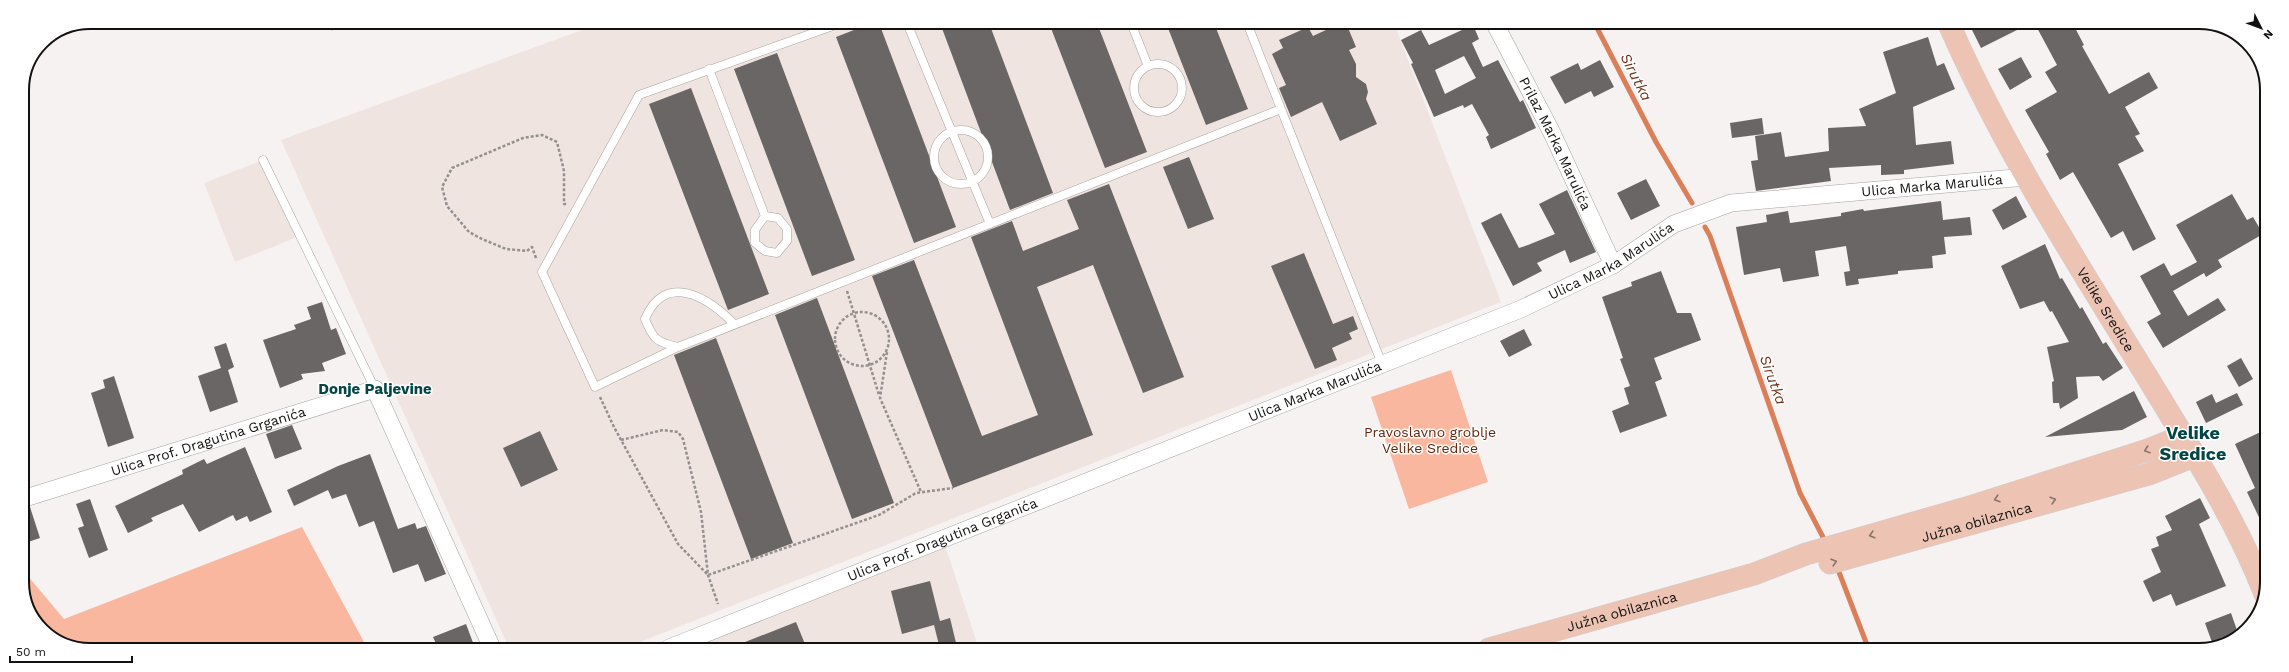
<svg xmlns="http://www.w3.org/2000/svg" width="2289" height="672" viewBox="0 0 2289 672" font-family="'Work Sans',sans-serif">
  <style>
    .built { fill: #f0e4e0 }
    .green { fill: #f8b79e }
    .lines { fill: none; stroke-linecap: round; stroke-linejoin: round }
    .stream { stroke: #da7f5a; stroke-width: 5 }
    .building { fill: #696665; fill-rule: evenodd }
    .service-casing { stroke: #a6a3a1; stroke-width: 9 }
    .minor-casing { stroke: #a6a3a1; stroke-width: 18 }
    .primary-casing { stroke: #d0cfcf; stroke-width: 23 }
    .path { stroke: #93908f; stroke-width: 2.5; stroke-dasharray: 3 2; stroke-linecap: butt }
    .service { stroke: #fff; stroke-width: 8 }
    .minor { stroke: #fff; stroke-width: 17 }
    .primary { stroke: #edc4b4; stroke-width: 22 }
    .oneway { stroke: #8a736a }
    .labels { text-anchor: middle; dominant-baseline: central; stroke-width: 3; stroke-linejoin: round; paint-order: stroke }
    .street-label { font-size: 14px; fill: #121110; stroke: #fff }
    .park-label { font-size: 14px; fill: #62270c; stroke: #fff }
    .water-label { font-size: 15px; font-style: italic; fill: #71351b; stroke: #fff }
    .neighbourhood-label { font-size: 15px; font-weight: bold; fill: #034645; stroke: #fff }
    .district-label { font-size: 18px; font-weight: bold; fill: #034645; stroke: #fff }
    .rim { fill: none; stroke: #121110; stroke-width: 2 }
  </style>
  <rect width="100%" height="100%" fill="#f6f2f1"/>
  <path class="built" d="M601,23H1394L1501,302L625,648H509L281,140Z
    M263,160L300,236L235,262L204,183Z
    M943,539L979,649L693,648L690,640Z"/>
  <path class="green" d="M1451,370L1488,482L1409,509L1371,397Z
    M302,527L364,642L349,648H73L39,627L22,586V569L64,619Z"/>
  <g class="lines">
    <path class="stream" d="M1595,24L1656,142L1692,203
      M1705,227L1710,236L1800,493L1824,539
      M1837,567L1869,650"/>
  </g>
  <path class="building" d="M872,23H879L956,227L914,243L836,37Z
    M940,23H989L1053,193L1010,210Z
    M1049,23H1097L1147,152L1105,168Z
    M1166,23H1214L1248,109L1206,125Z
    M1341,23H1346L1356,47L1349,50L1356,64V77L1366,84L1368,92L1366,99L1377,124L1340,141L1322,102L1291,117L1279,88L1286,85L1272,54L1283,48L1279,40L1308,27L1313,36Z
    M1969,24H2029L1981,48Z
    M2035,24H2073L2084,45L2082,46L2109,94L2149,72L2158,88L2125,107L2140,134L2135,136L2144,151L2118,164L2156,239L2133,251L2123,231L2111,238L2073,172L2060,180L2046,154L2049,152L2025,110L2057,92L2045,72L2057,65Z
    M1473,25L1479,39L1472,43L1483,67L1498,60L1520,102L1523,100L1536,128L1491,149L1486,137L1489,135L1472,104L1464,108L1463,105L1434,117L1411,64L1413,63L1401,40L1421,30L1429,45ZM1464,56L1476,78L1445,94L1435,70Z
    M1928,37L1937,66L1944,63L1955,89L1913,107L1916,145L1951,141L1954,164L1904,170V174L1881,175V165L1829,168L1831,181L1756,191L1751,161L1758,160L1755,136L1781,132L1785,157L1829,151L1828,128L1866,126L1859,109L1896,93L1883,52Z
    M777,53L855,260L812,276L734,69Z
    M2021,57L2032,77L2010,90L1998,69Z
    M1600,60L1614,87L1594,97L1591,91L1565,104L1550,77L1578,63L1581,70Z
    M691,88L769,294L728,310L649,104Z
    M1762,118L1764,134L1732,138L1730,123Z
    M1189,157L1214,219L1188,229L1163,167Z
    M1646,179L1660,206L1631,220L1617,193Z
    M1109,184L1184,377L1143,393L1093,265L1037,287L1093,435L953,488L872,276L914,260L982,436L1038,415L971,237L1012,221L1023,251L1079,229L1067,200Z
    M1567,190L1596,252L1570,263L1565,250L1537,263L1542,271L1513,286L1481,223L1501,213L1519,248L1528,245L1555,234L1539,204Z
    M2232,194L2247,220L2253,217L2263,234L2218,260L2222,267L2206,277L2204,273L2173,291L2188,316L2218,298L2226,310L2163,348L2147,322L2161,314L2140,276L2164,263L2171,276L2197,262L2176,225Z
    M2016,196L2027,217L2003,230L1992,210Z
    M1941,201L1943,220L1970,217L1972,235L1944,237L1946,254L1932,256L1933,268L1898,271V274L1858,279L1859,284L1846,286L1844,272L1850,271L1846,246L1815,251L1819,276L1783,282L1780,268L1744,275L1736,227L1767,222L1766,215L1788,211L1790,223L1841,216V213L1863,209L1864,211Z
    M2045,244L2060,279L2062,278L2080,309L2082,307L2103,344L2106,342L2123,368L2103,381L2099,376L2076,377L2078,398L2060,409L2059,403H2053L2052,382L2054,381L2047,347L2069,342L2052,311L2050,312L2044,301L2020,309L2001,266Z
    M1304,253L1333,324L1353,316L1358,329L1349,333L1352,339L1332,348L1337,360L1315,369L1271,266Z
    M1661,271L1677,313H1691L1701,340L1654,358L1662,379L1655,382L1667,416L1620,433L1612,411L1629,404L1624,388L1630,386L1620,359L1623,358L1602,297L1632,286L1631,282Z
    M817,298L894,503L852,519L775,315Z
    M322,302L331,330L336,328L346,354L322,363L325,371L301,374L303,379L280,388L263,340L296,329L294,325L311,319L307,307Z
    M1524,329L1532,345L1509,357L1500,341Z
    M716,338L793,543L751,559L674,355Z
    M226,343L234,367L228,370L238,402L210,412L198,376L221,368L214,347Z
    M2241,358L2253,379L2239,387L2227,366Z
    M114,376L134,438L108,447L91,393L105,388L103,380Z
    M2134,391L2147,417L2122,430L2045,437Z
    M2237,393L2243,405L2206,423L2196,402L2212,394L2216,403Z
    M292,425L302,449L275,459L266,434Z
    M2265,430V530L2247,492L2255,488L2235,444Z
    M540,431L558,470L521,487L503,448Z
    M245,447L272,512L250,522L247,516L236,521L233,515L199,532L183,504L151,518L153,521L128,533L115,506L183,474L182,470L204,459L207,464Z
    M370,454L398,529L415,523L417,529L426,526L446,574L425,582L418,564L393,573L374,521L359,527L346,494L332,499L328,490L294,506L287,490L338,466Z
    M2200,498L2210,518L2199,524L2226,586L2176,606L2171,594L2153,602L2143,581L2161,572L2151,549L2159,546L2156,537L2172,530L2165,516Z
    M90,499L108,550L89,558L78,528L84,526L76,504Z
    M30,507L40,538L22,544V509Z
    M930,581L940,621L950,618L957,647L940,649L934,625L902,634L891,591Z
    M2231,613L2239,636L2213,645L2205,623Z
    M796,622L807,649L730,648Z
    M466,624L475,648H438L433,637Z"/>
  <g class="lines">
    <g class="service-casing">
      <path id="service" d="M907,23L990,224
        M1131,23L1148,66
        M1247,23L1382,364
        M1134 88a24 24 0 1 1 48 0a24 24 0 1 1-48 0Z
        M709,69L765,216L778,218L787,229V241L777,253L765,251L755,243V230L765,216
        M934 157a27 27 0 1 1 54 0a27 27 0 1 1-54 0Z
        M263,160L375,389
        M734,324C708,297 665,271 645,319C653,339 656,342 678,347L1281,109
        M678,347L595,387L542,272L639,95L841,23"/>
    </g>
    <g class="minor-casing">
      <g id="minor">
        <path id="s1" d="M1495,24L1552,133L1613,265"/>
        <path id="s2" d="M22,499L375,389L492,648"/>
        <path id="s3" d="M669,648L1521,309L1613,265L1674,224L1731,203L2026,177"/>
      </g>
    </g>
    <g class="primary-casing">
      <g id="primary">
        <path id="s4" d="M1949,24C2003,148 2076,261 2146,375C2189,446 2235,517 2265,594"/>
        <path id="s5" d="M1830,563L2149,474L2194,456"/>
        <path id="s6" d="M1489,649L1754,574L1806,554L1973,506L2148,450L2183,436"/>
      </g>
    </g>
    <path class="path" d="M313,22L315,25L332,29L370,22
      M536,258L532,247L527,251L506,249L482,239L469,232L447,206L442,187L452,168L523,138L542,135L557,142L564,171V204H567
      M847,291L879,395
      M835 339a27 27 0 1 1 54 0a27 27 0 1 1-54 0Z
      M887,352L880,398L921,492
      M600,397L614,427L678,544L708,575L879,515L916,493L953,488
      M621,440L663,430L678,432L683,439L701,512L708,575L718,604"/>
    <use href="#service" class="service"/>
    <use href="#minor" class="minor"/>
    <use href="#primary" class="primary"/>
  </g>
  <defs><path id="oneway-chevron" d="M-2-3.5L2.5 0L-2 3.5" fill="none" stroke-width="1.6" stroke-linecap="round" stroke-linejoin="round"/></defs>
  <g class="oneway">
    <use href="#oneway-chevron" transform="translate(2147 450) rotate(161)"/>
    <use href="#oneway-chevron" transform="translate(1997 499) rotate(162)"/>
    <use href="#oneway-chevron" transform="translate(2053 500) rotate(-16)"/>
    <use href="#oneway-chevron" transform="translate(1872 535) rotate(164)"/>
    <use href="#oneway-chevron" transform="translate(1834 562) rotate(-16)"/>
  </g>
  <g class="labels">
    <g class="street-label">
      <text stroke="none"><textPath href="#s1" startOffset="134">Prilaz Marka Marulića</textPath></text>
      <text stroke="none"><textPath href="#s3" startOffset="1355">Ulica Marka Marulića</textPath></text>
      <text stroke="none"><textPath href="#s3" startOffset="1019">Ulica Marka Marulića</textPath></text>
      <text stroke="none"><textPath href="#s4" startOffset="326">Velike Sredice</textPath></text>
      <text stroke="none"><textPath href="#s3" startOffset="695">Ulica Marka Marulića</textPath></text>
      <text stroke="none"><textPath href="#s2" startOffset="195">Ulica Prof. Dragutina Grganića</textPath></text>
      <text stroke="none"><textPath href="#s5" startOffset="152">Južna obilaznica</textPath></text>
      <text stroke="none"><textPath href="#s3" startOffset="294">Ulica Prof. Dragutina Grganića</textPath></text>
      <text stroke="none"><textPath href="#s6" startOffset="138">Južna obilaznica</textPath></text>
    </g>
    <g class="park-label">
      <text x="1430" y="432">Pravoslavno groblje<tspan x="1430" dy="16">Velike Sredice</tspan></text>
    </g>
    <g class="water-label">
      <text transform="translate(1636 77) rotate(63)">Sirutka</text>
      <text transform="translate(1773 380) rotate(70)">Sirutka</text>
    </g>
    <g class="neighbourhood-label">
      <text x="375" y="389">Donje Paljevine</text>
    </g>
    <g class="district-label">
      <text x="2193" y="432">Velike<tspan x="2193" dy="21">Sredice</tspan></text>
    </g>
  </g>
  <path d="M0 0H2289V672H0ZM90 29H2199A61 61 0 0 1 2260 90V582A61 61 0 0 1 2199 643H90A61 61 0 0 1 29 582V90A61 61 0 0 1 90 29Z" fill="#fff" fill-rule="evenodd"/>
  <path class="rim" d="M90 29H2199A61 61 0 0 1 2260 90V582A61 61 0 0 1 2199 643H90A61 61 0 0 1 29 582V90A61 61 0 0 1 90 29Z"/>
  <g transform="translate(2261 28) rotate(132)" stroke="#ffffff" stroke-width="3" paint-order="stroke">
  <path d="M0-3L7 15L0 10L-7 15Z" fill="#121110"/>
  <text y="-6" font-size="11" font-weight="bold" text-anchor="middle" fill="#121110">N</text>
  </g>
  <path d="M10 656v6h122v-6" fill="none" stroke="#121110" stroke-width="2"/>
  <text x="16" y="656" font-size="12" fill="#121110" stroke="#ffffff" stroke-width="3" paint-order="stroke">50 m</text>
</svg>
